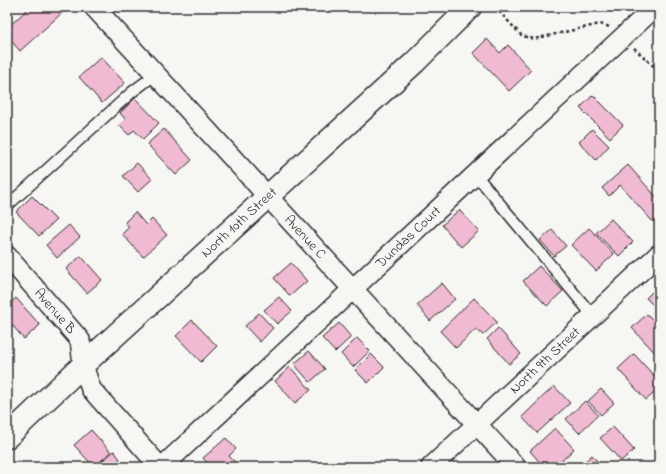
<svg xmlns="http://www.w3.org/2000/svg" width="666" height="474" viewBox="0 0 666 474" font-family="'Indie Flower',sans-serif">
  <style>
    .building { fill: #f0bad3; stroke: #2b2b2b }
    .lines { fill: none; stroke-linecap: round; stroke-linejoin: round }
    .service-casing { stroke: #2b2b2b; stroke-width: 13 }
    .minor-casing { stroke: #2b2b2b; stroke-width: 22 }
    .tertiary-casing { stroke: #2b2b2b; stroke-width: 25 }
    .path { stroke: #2b2b2b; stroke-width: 2.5; stroke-dasharray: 3 3; stroke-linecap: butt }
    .service { stroke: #f6f6f2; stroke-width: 10 }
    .minor { stroke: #f6f6f2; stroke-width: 19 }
    .tertiary { stroke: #f6f6f2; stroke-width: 22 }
    .labels { text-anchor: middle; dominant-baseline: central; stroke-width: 4; stroke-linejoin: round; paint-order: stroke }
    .street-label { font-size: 14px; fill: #2b2b2b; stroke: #f6f6f2 }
  </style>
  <rect width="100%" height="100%" fill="#f6f6f2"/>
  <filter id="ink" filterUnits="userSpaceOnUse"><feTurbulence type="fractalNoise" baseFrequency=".025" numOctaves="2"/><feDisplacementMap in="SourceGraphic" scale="8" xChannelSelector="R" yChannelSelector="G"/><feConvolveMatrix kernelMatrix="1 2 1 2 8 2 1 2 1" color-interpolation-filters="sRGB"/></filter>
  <g filter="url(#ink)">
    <path class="building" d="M30,7H61L64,11L20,51L7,36V28Z
      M487,39L500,53L508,45L531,70L509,91L473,53Z
      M101,57L125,83L102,103L79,77Z
      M593,95L623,125L610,138L580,108Z
      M135,98L159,123L143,139L134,130L129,135L119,125L125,119L120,113Z
      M164,129L192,160L176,175L147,144Z
      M592,129L609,146L596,160L579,142Z
      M137,163L152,179L138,192L123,176Z
      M628,165L659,200V217L653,222L620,185L609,196L602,188Z
      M32,196L56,220L39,236L16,212Z
      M459,210L479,231L461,247L442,225Z
      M135,212L146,225L152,219L167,235L143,257L122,234L129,227L125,222Z
      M611,219L633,242L619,256L596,233Z
      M69,225L80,237L57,258L46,245Z
      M589,228L614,254L596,271L571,245Z
      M552,230L566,246L554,256L540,240Z
      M81,256L102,280L87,293L66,269Z
      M291,263L307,281L290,296L274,278Z
      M539,266L563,291L547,306L523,281Z
      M442,283L455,299L430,321L417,305Z
      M659,285V311L646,298Z
      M279,297L292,311L277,324L264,310Z
      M16,298L40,325L24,339L7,319V306Z
      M474,298L497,322L483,335L476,329L456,348L440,331Z
      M259,313L273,328L260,342L245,326Z
      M647,314L659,326V357L632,328Z
      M192,320L217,346L201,362L176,336Z
      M339,323L351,337L335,352L322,338Z
      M498,328L521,354L509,364L487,339Z
      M357,338L370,351L353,367L341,354Z
      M309,351L325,369L310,382L294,364Z
      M371,354L384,367L368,383L355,370Z
      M634,354L659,381V389L646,400L618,369Z
      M290,367L311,390L295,403L275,381Z
      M554,386L570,403L537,433L522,417Z
      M601,389L614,403L601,415L588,401Z
      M585,401L598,415L579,433L566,419Z
      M613,427L634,450L621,461L600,438Z
      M555,428L574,449L555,467H544L530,451Z
      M91,430L111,452L94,467L74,445Z
      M226,438L236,449L229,456L236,463L232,467H211L203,458Z
      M114,451L120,459L111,467H99L97,465Z
      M592,455L602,467H579Z"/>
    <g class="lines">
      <g class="service-casing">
        <path id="service" d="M476,175L593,316
          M7,206L132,92L156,74"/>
      </g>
      <g class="minor-casing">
        <g id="minor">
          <path id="s1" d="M94,7L516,467"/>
          <path id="s2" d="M7,256L80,340L83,365L91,389L160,467"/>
          <path id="s3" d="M162,467L655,7"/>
          <path id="s4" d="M431,467L659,254"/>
        </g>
      </g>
      <g class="tertiary-casing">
        <g id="tertiary">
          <path id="s5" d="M7,437L83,365L415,62L470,7"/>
        </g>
      </g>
      <path class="path" d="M495,7L522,36L534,39L600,24L610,27
        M634,48L659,71"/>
      <use href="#service" class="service"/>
      <use href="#minor" class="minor"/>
      <use href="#tertiary" class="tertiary"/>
    </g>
  </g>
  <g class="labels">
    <g class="street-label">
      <text stroke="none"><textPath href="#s5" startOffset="316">North 10th Street</textPath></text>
      <text stroke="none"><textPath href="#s1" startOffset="312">Avenue C</textPath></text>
      <text stroke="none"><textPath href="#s3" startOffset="337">Dundas Court</textPath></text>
      <text stroke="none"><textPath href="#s2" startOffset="73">Avenue B</textPath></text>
      <text stroke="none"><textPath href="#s4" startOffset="156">North 9th Street</textPath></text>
    </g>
  </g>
  <rect width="666" height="474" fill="none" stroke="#f6f6f2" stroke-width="24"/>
  <rect x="12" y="12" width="642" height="450" fill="none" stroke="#2b2b2b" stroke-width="1.5" filter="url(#ink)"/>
</svg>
